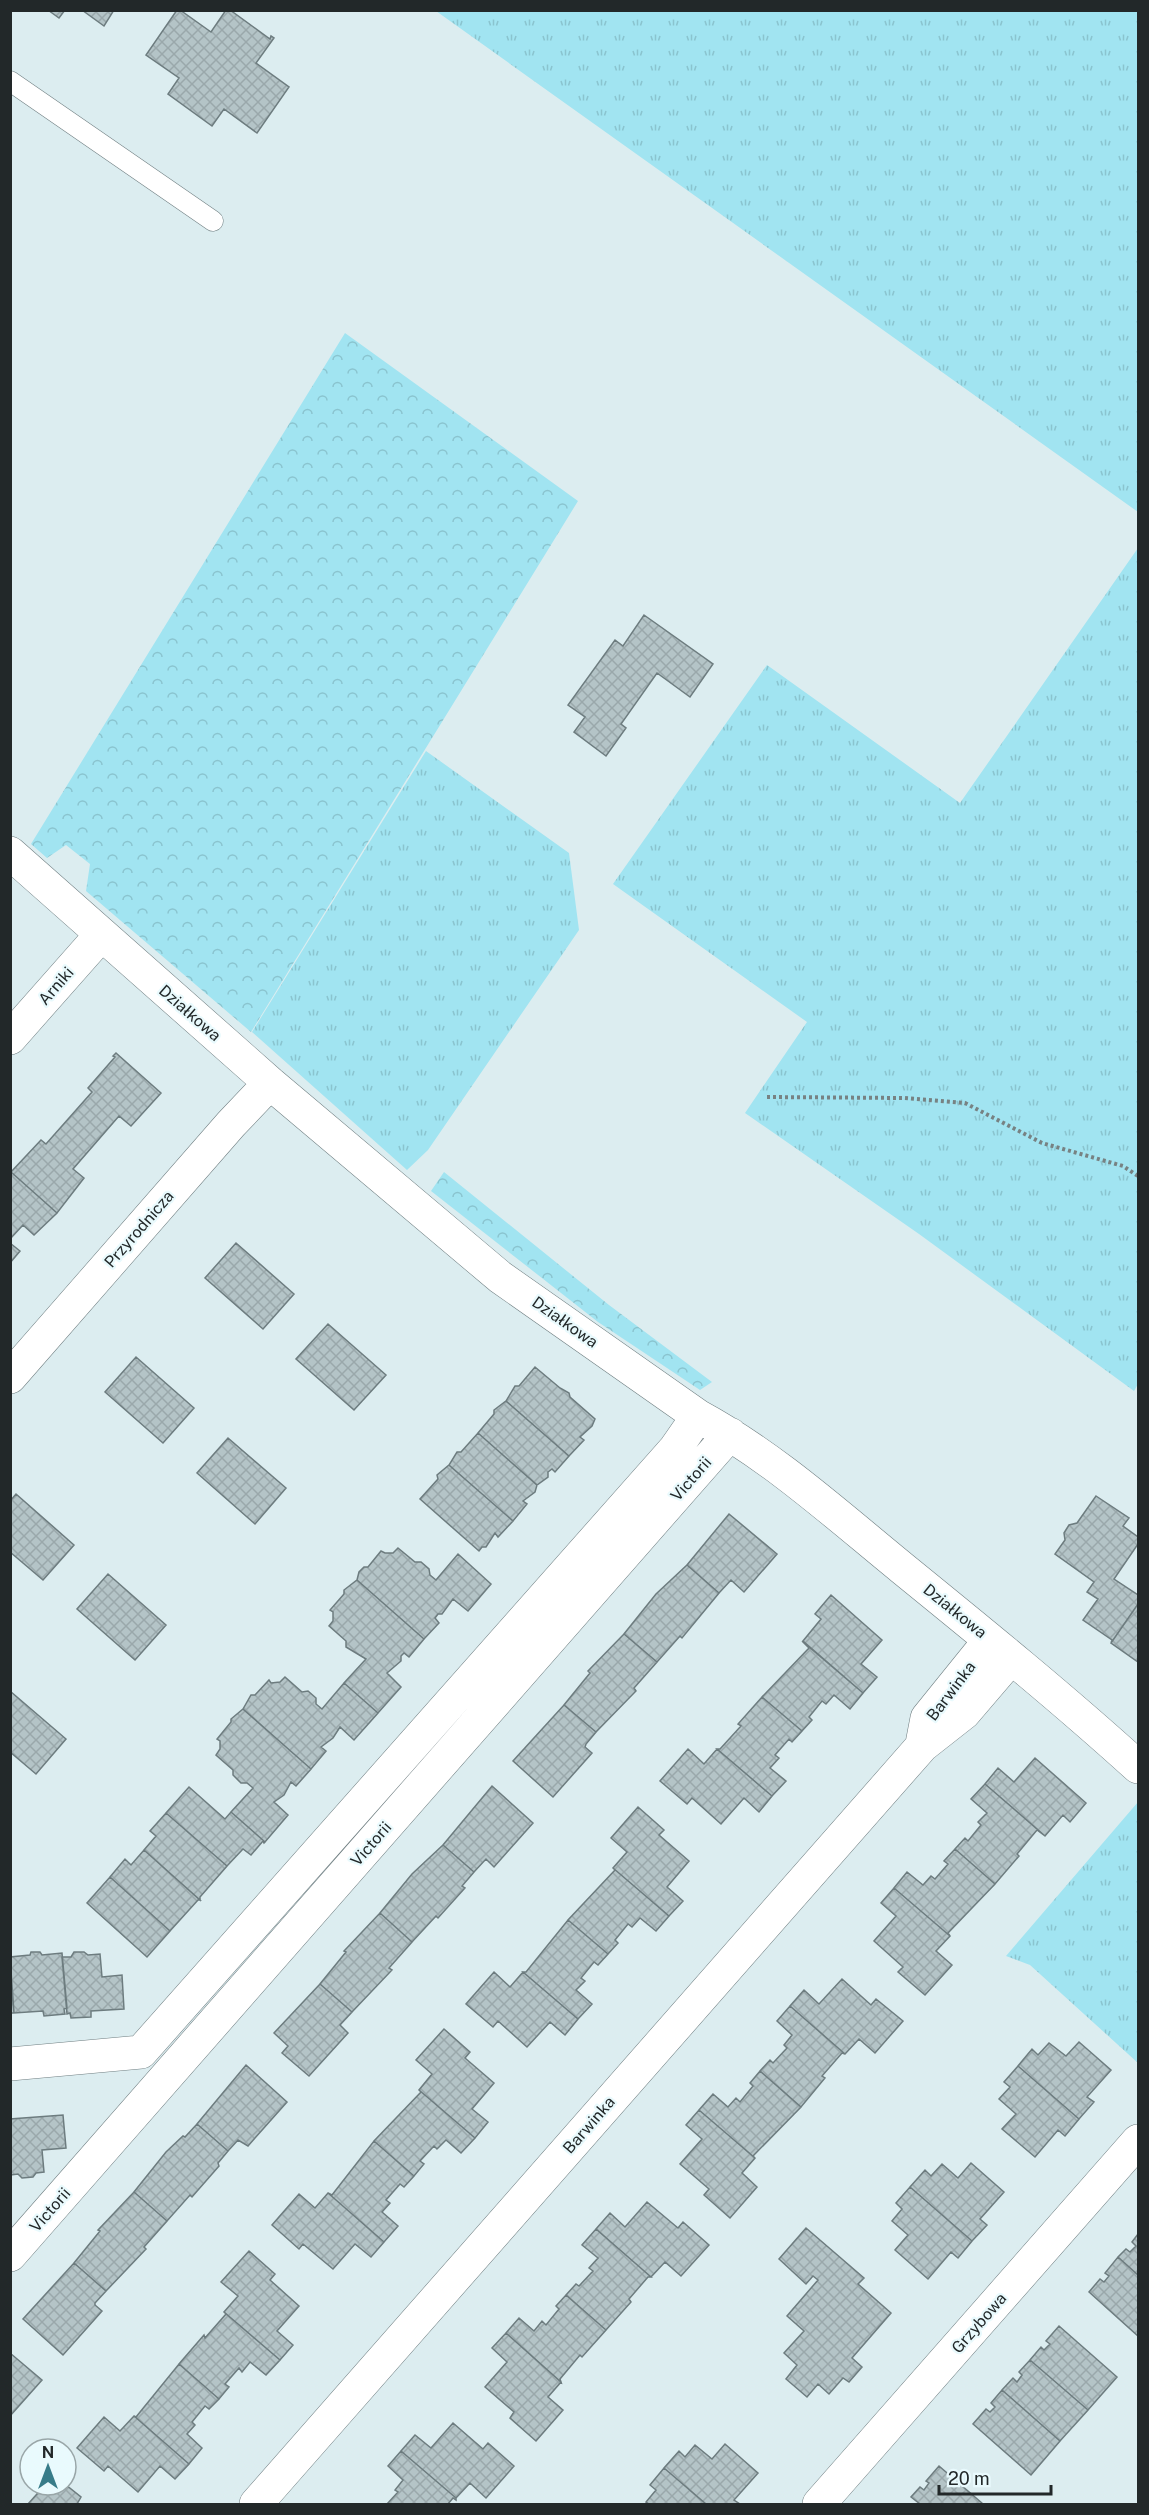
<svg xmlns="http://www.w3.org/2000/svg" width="1149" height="2515" viewBox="0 0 1149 2515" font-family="'Public Sans',sans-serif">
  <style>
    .grass { fill: url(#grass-tufts) }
    .forest { fill: url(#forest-crowns) }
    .building { fill: url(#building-cross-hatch); stroke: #6d7c7f; stroke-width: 1.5 }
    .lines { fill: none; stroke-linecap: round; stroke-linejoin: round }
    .lane-casing { stroke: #707f82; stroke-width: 21 }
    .street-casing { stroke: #707f82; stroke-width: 34 }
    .path { stroke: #778283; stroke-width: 4; stroke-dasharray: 3 3; stroke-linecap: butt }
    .lane { stroke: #fff; stroke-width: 20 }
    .street { stroke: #fff; stroke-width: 33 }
    .labels { text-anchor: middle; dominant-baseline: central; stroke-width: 4.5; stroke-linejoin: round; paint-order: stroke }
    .street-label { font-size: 16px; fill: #222829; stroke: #e9fafd }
  </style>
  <defs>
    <pattern id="grass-tufts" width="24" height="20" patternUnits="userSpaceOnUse" patternTransform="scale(1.5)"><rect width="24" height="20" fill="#a1e4f1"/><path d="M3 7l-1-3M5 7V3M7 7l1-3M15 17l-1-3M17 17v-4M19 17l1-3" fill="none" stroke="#8ac4cf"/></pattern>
    <pattern id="forest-crowns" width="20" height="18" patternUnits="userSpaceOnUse" patternTransform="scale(1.5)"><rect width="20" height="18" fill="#a1e4f1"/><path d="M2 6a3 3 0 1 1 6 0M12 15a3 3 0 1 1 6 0" fill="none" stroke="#8ac4cf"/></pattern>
    <pattern id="building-cross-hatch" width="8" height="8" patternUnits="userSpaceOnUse" patternTransform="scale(1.5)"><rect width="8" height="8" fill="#b4c4c7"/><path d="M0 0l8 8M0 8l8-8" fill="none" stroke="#9aa8ab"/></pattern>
  </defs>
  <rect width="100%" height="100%" fill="#dcedf0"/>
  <path class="grass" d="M436,11H1138V512Z
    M1138,548V1384L1134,1391L919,1234L745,1113L807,1022L613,884L767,665L960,803Z
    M426,751L569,853L579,930L428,1150L407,1170L252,1032Z
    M1138,1802V2063L1030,1965L1006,1956Z"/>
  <path class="forest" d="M345,333L578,501L251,1032L86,891L90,864L66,845L47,858L31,844Z
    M444,1172L609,1305L712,1382L700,1390L598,1322L431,1191Z"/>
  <path class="building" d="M48,10H65L59,18Z
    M82,10H114L104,26Z
    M177,10H180L211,32L226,10H230L270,39L271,36L274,38L256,63L289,87L257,133L224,109L212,126L168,94L179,78L146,55Z
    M644,615L713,664L690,697L657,673L621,724L626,728L606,756L574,732L585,717L568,705L615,640L623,646Z
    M116,1053L161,1093L131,1126L119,1116L73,1169L84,1178L57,1213L11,1172L41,1140L46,1144L92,1092L88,1088L115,1057L113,1056Z
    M11,1172L57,1213L34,1235L23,1225L10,1239Z
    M10,1243L20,1251L10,1263Z
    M236,1243L294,1294L263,1329L205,1278Z
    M328,1324L386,1375L354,1410L296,1359Z
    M136,1357L194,1408L163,1443L105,1392Z
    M535,1367L560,1388L569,1393L570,1397L595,1419L592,1426L580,1437L584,1440L569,1456L506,1401L515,1386H519Z
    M506,1401L569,1456L555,1472L552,1469L548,1472V1477L537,1485L478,1433L494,1414V1410Z
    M478,1433L537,1485L535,1492L523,1501L527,1504L513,1521L449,1465L457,1452H461Z
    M228,1438L286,1488L255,1524L197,1473Z
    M449,1465L513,1521L498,1537L495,1533L486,1547H482L479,1551L420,1499L438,1479L437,1475Z
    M16,1494L74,1545L43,1580L10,1552V1501Z
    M1096,1496L1129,1518L1123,1526L1138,1537V1544L1114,1579L1138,1595V1604L1111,1643L1112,1640L1083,1620L1098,1599L1087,1592L1094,1582L1055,1554L1065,1540L1064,1533L1069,1525L1077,1523Z
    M729,1514L777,1554L744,1592L731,1580L719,1593L687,1565Z
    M398,1548L415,1562H421L429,1569L430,1575L436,1580L458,1554L491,1584L468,1611L453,1599L442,1614H438L435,1618L439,1623L424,1639L357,1580L359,1572L364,1567H368L381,1551L385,1553H393Z
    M687,1565L719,1593L682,1638L680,1636L657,1662L624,1634L656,1594Z
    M108,1574L166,1625L135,1660L77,1609Z
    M357,1580L424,1639L409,1657L404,1653L401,1656V1661L387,1673L401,1687L378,1713L344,1683L366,1659L346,1647V1641L329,1626L333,1621V1612L330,1610L344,1594V1590Z
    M831,1595L882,1640L861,1664L877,1677L863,1693L803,1641L821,1619L815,1614Z
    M1138,1604V1662L1111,1643Z
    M624,1634L657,1662L634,1688L636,1691L596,1732L564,1705L590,1673L588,1671Z
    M802,1641L863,1693L850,1709L834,1695L826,1704L822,1701L809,1717L812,1720L802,1731L762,1697L809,1648Z
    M285,1677L302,1692L308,1691L316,1698V1704L322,1709L344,1683L378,1713L354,1740L340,1727L333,1738L321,1747L326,1751L311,1769L243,1709L251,1695H255L269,1680L271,1683L280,1682Z
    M10,1691L66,1739L36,1774L10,1752Z
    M762,1697L802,1731L792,1742L789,1739L775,1755L779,1758L770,1768L786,1781L772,1796L717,1749H720L741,1726L738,1724Z
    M564,1705L596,1732L586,1744L585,1747L592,1753L553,1797L513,1761Z
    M243,1709L311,1769L296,1786L291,1782L284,1795L274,1802L288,1815L265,1842L231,1812L253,1788L247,1783H241L233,1775V1770L216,1755L220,1749V1741L217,1739L231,1722V1719Z
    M688,1749L704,1764L717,1749L772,1796L759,1812L744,1798L721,1824L692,1798L687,1804L660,1781Z
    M1035,1758L1086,1803L1070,1822L1063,1815L1045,1836L985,1784L998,1768L1014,1782Z
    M985,1784L1045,1836L1037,1830L1017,1854L1019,1856L995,1884L955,1849L965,1838L968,1841L981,1825L978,1822L987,1813L971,1799Z
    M492,1786L533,1823L494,1867L486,1859L474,1872L443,1845Z
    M189,1787L225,1819L231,1812L265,1842L264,1843L263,1841L251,1855L243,1849L227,1866L166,1813Z
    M638,1807L664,1830L659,1835L689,1861L667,1887L683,1901L669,1916L613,1868L627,1852L611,1838Z
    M166,1813L227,1866L200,1897V1900L144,1850L156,1836L150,1831Z
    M443,1845L474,1872L462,1886L465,1888L438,1918L436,1916L412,1942L380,1913L412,1874Z
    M955,1849L995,1884L948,1933L950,1936L894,1888L907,1872L923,1885L931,1876L935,1879L948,1864L944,1861Z
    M144,1850L200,1900H198L170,1931L110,1877L125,1859L131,1865Z
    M613,1868L669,1916L656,1931L640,1918L632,1927L628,1924L615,1940L618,1943L608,1954L568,1920L615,1870Z
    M110,1877L170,1931L147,1957L87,1903Z
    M894,1888L950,1936L936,1951L952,1965L925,1995L898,1972L903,1967L874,1941L896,1916L881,1903Z
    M380,1913L412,1942L389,1968L392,1970L352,2012L320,1984L346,1952L344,1951Z
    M568,1920L608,1954L598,1965L594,1962L581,1978L585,1981L576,1990L592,2004L578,2019L523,1972H526Z
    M31,1952H40L42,1955L62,1953L67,2008L64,2009L65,2014L44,2016L43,2011L14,2013L10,1957L30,1955Z
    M74,1952H84L88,1955L100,1954L102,1977L122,1975L124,2009L91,2011V2017L71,2018L70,2013L67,2014L62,1957H71Z
    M494,1972L510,1987L523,1972L578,2019L565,2035L550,2022L527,2047L498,2021L493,2027L466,2004Z
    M10,1973L14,2013H10Z
    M842,1979L871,2005L876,1999L903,2021L875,2053L859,2039L845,2054L790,2006L804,1990L819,2004Z
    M320,1984L352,2012L340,2025L348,2033L309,2076L282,2053L288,2046L274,2033Z
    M790,2006L845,2054L842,2053L822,2076L825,2078L801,2107L760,2071L770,2060L773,2063L787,2048L784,2045L792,2035L777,2021Z
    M444,2029L470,2052L465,2058L494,2083L472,2109L488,2122L475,2138L419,2090L432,2074L416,2060Z
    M1079,2042L1111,2070L1087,2097L1094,2102L1079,2119L1018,2066L1032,2049L1038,2055L1049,2043L1066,2056Z
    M246,2065L287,2102L248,2146L238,2140L228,2151L197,2124Z
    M1018,2066L1079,2119L1065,2136L1058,2130L1035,2157L1002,2129L1016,2114L999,2099L1010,2087L1004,2082Z
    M760,2071L801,2107L753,2156L755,2158L699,2110L713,2094L728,2107L736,2098L740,2102L753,2086L750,2083Z
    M419,2090L475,2138L461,2153L446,2140L437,2149L434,2146L420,2161L424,2164L414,2176L374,2141L421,2092Z
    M699,2110L755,2158L742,2173L757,2187L730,2218L704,2195L709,2189L680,2164L702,2139L686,2125Z
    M63,2115L66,2148L42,2150L44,2172L36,2173L33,2177L22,2178L18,2174L11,2175L10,2119Z
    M197,2124L228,2151L218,2163L219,2166L192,2197L190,2195L167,2221L134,2192L166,2152L183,2136L185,2137Z
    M374,2141L414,2176L404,2187L400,2184L386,2200L390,2203L382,2212L398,2226L384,2242L328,2193L332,2195Z
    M971,2163L1004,2192L980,2219L987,2225L972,2241L910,2187L925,2170L931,2176L942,2164L958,2178Z
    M910,2187L972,2241L958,2258L951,2252L928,2279L895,2250L908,2235L892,2221L902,2209L896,2203Z
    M134,2192L167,2221L144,2247L146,2249L106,2291L74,2263L100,2231L98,2230Z
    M328,2193L384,2242L371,2257L355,2244L333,2269L303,2244L299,2249L272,2225L299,2194L315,2208Z
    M647,2202L678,2228L683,2222L709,2245L681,2276L665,2262L651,2277L596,2229L610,2213L625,2227Z
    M806,2228L864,2278L858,2284L891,2313L852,2358L862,2367L849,2382L843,2378L829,2394L818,2384L807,2397L786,2379L797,2365L784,2353L804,2331L787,2316L818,2280L813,2276L806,2284L779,2259Z
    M596,2229L651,2277H648L629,2299L631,2302L606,2330L566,2295L576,2284L579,2286L593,2271L589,2268L598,2258L582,2245Z
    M1138,2234V2275L1118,2257L1126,2249L1130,2252L1136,2246L1132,2242Z
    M249,2251L275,2274L270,2280L299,2306L277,2331L293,2345L280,2360L224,2312L238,2296L221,2282Z
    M1118,2257L1138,2275V2336L1089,2292L1100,2279L1104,2282L1109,2276L1105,2273Z
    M74,2263L106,2291L95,2303V2305L102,2311L63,2355L23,2319Z
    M566,2295L606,2330L582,2357L580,2355L560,2379L561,2382L506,2333L519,2318L534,2331L542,2321L546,2325L559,2309L556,2306Z
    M224,2312L280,2360L266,2375L250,2362L242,2372L239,2368L225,2384L229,2387L219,2399L179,2364L204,2335L205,2338L226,2314Z
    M1059,2326L1117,2377L1088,2410L1030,2360L1041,2347L1044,2350L1050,2344L1046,2341Z
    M506,2333L561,2382L548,2397L563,2410L536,2441L510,2418L514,2412L485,2387L507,2362L492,2348Z
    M10,2353L42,2380L10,2416Z
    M1030,2360L1088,2410L1060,2441L1002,2390L1013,2378L1017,2382L1022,2375L1019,2372Z
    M179,2364L219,2399L209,2409L205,2406L192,2422L195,2425L187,2434L202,2448L189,2464L134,2416L136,2417Z
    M1002,2390L1060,2441L1031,2475L973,2424L986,2409L990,2412L995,2407L991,2403Z
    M134,2416L189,2464L175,2479L160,2466L138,2492L108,2466L104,2471L77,2448L104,2417L120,2431Z
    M453,2423L483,2449L488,2443L514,2466L486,2498L470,2483L456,2498L401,2451L415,2435L431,2448Z
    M725,2444L758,2473L734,2500L740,2504H706L664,2468L679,2451L685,2457L695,2445L712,2459Z
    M401,2451L456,2498V2500L453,2498L448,2504H387L398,2492L395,2490L403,2480L388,2466Z
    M939,2466L983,2504H920L911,2497L920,2487L924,2490L929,2483L926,2481Z
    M664,2468L706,2504H649L646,2502L656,2490L650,2485Z
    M45,2485H66L81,2497L77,2504H28Z"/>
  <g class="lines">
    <g class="lane-casing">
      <path id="lane" d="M10,81L213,221"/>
    </g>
    <g class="street-casing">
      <path id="street" d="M10,853L270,1083L500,1277L698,1416C772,1456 837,1515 902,1568C982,1633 1062,1698 1138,1767
        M10,1038L101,935
        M10,1377L231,1124L270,1083
        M922,1744L927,1718L990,1640
        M10,2064L141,2052L675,1449L698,1416
        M10,2255L730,1434
        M256,2504L922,1746L964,1713L1011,1658
        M819,2504L1138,2141"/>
    </g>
    <path class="path" d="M767,1097L904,1098L965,1103L1042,1143L1123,1166L1138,1176"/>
    <use href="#lane" class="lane"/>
    <use href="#street" class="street"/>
  </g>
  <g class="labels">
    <g class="street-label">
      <text transform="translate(56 986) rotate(-49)">Arniki</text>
      <text transform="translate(190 1013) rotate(41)">Działkowa</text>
      <text transform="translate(139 1229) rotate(-49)">Przyrodnicza</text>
      <text transform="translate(565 1322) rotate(35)">Działkowa</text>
      <text transform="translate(691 1479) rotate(-49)">Victorii</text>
      <text transform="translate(955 1611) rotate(39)">Działkowa</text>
      <text transform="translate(951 1691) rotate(-53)">Barwinka</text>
      <text transform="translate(371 1844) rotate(-49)">Victorii</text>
      <text transform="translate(589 2125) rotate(-49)">Barwinka</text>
      <text transform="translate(50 2210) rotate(-49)">Victorii</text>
      <text transform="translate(979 2323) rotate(-49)">Grzybowa</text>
    </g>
  </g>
  <rect width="1149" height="2515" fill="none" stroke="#222829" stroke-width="24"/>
  <g transform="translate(48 2467)"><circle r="28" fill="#e9fafd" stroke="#99a6a8" stroke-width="1.5"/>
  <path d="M0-4.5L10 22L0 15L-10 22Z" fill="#377c89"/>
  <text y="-9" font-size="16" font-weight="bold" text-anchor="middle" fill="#222829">N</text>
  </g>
  <path d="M939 2485v9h112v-9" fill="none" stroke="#222829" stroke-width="3"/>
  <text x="948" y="2485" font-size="18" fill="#222829" stroke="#e9fafd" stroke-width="4.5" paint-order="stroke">20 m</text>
</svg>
